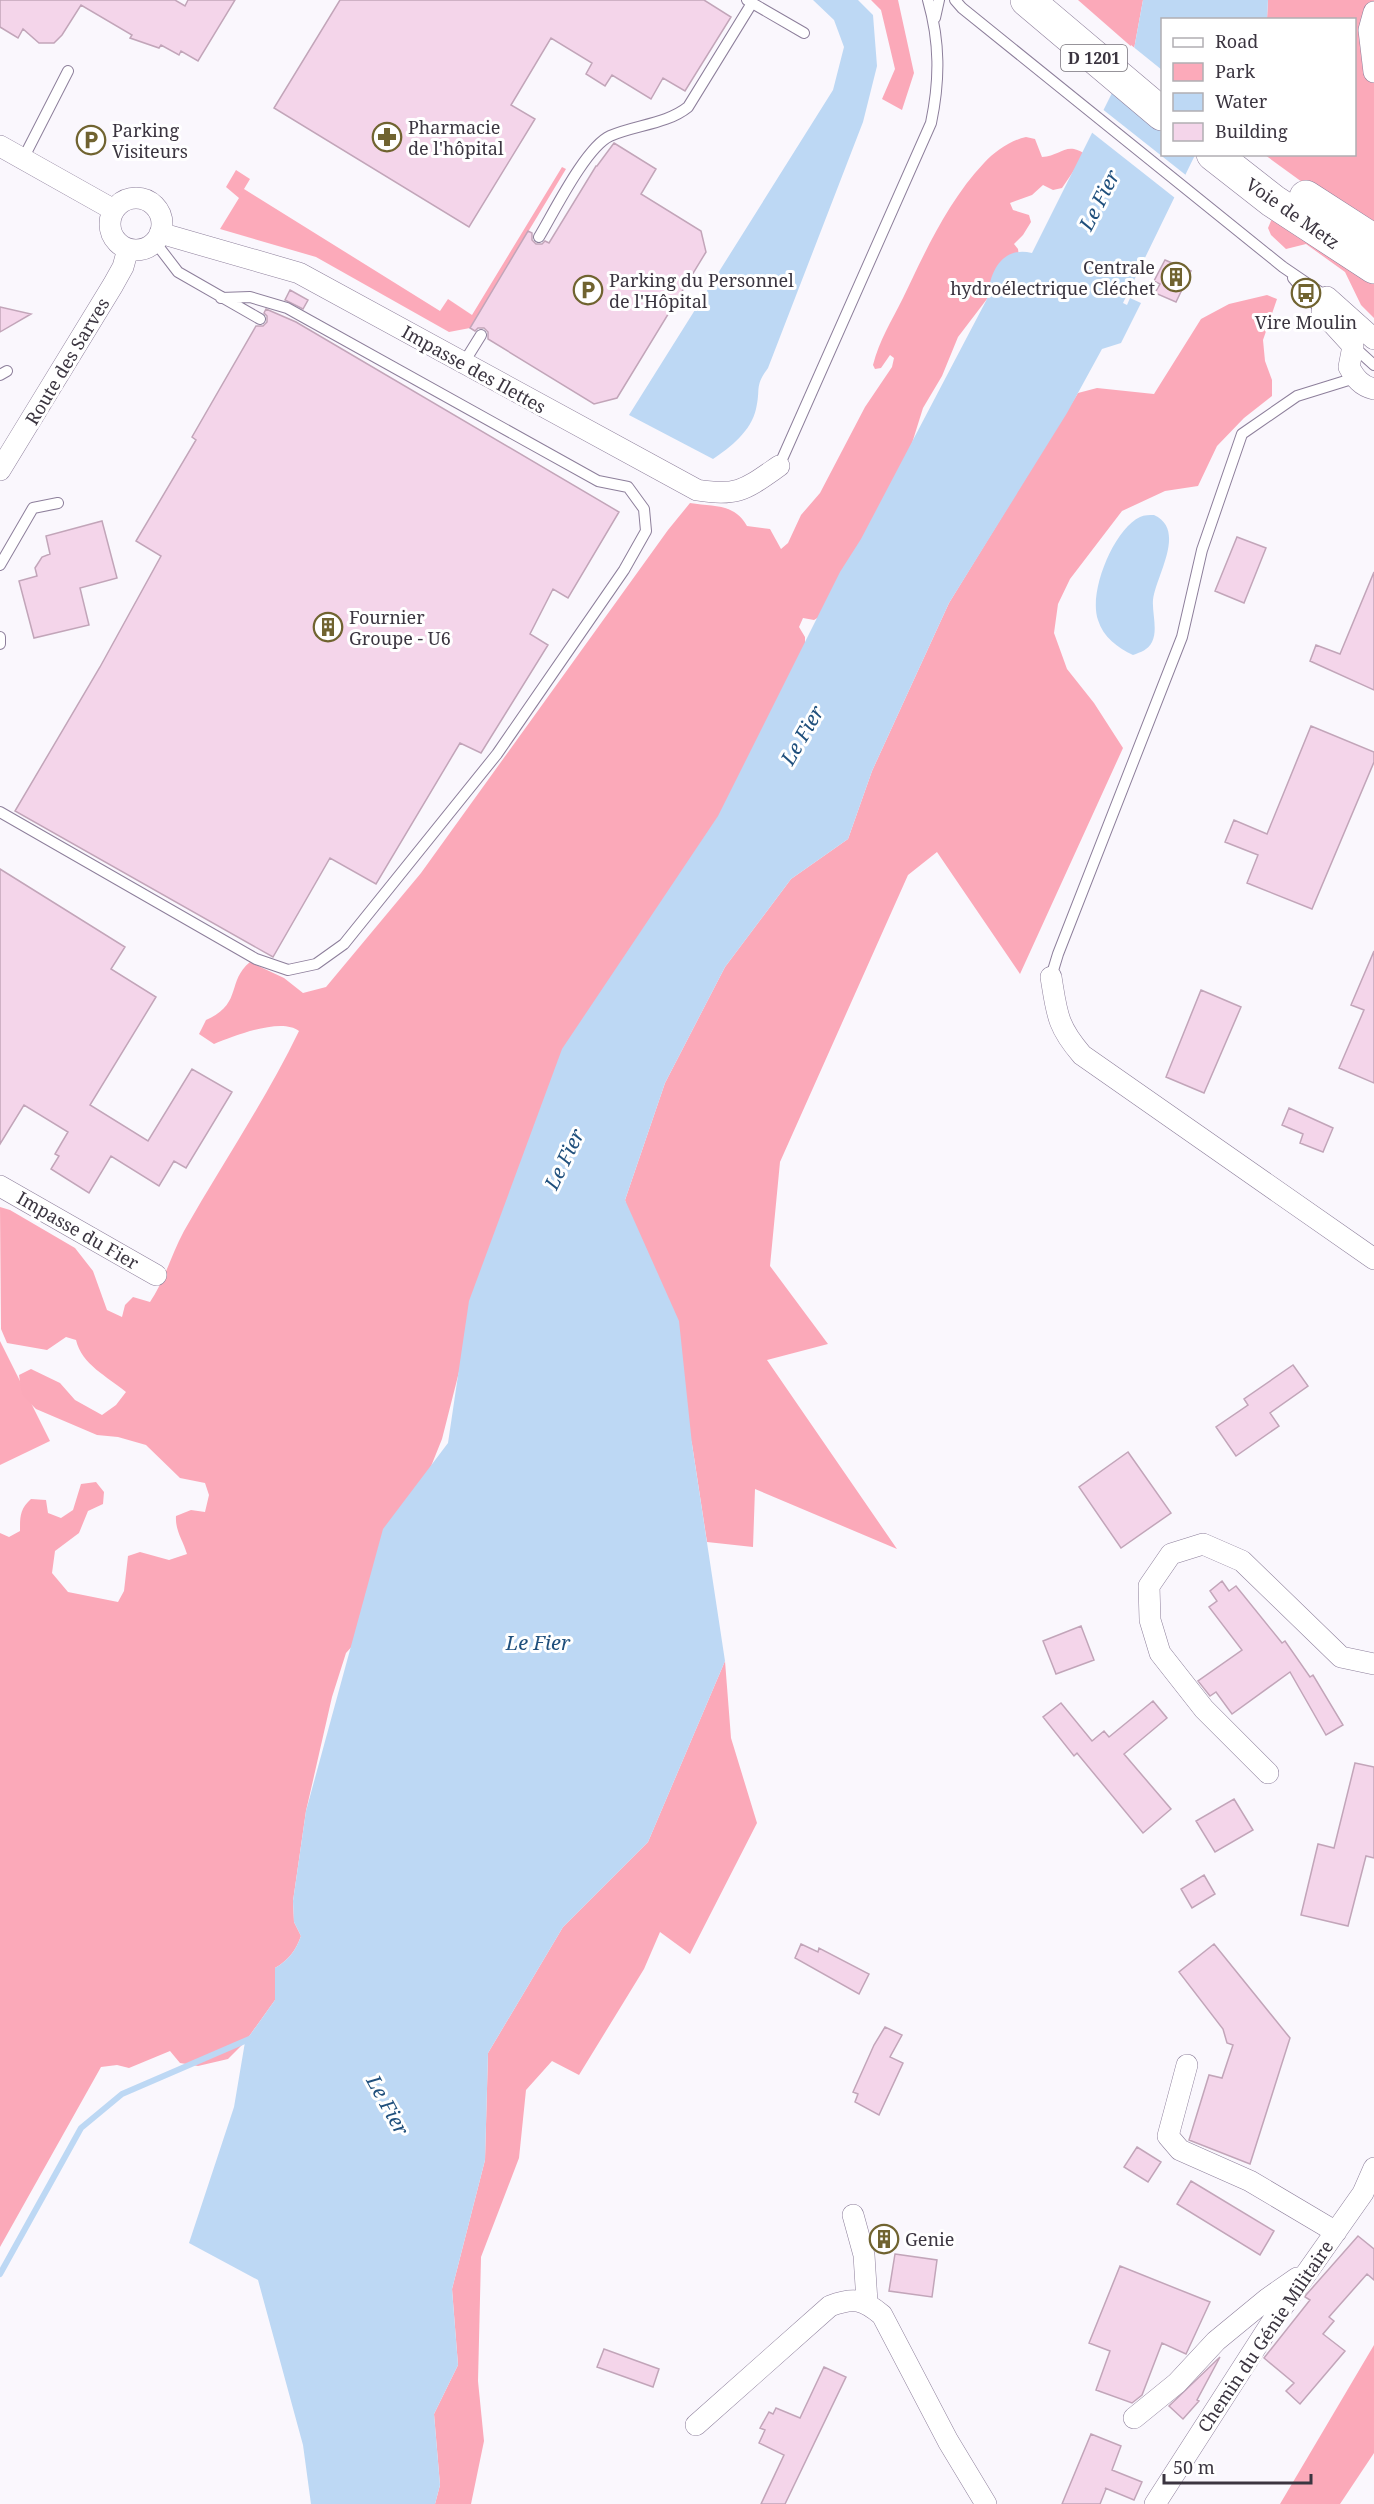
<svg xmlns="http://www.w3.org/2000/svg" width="1374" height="2504" viewBox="0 0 1374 2504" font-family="'Noto Serif',serif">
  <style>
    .green { fill: #fcaaba }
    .forest { fill: #fba9b9 }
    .water { fill: #bdd8f4 }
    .pier { fill: #faf7fd }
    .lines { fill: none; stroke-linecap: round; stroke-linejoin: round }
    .stream { stroke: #bdd8f4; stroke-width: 6 }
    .building { fill: #f4d5ea; stroke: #c2a5b9; stroke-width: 1.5 }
    .service-casing { stroke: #8d7f9b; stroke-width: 12 }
    .minor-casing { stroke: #8d7f9b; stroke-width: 22 }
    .trunk-casing { stroke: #8d7f9b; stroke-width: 34 }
    .service { stroke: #fff; stroke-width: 10 }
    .minor { stroke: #fff; stroke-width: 21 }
    .trunk { stroke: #fff; stroke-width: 33 }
    .labels { text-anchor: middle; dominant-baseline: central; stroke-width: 6; stroke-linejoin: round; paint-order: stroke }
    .shield { fill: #fff; stroke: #767279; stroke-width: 1.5 }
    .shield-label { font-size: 16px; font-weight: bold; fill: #3b3540 }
    .poi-label { font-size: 18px; fill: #3b3540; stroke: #fff; text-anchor: start }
    .street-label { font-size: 18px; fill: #3b3540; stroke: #fff }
    .water-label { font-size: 20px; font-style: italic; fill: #1f4f7c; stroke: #fff }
  </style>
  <rect width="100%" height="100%" fill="#faf7fd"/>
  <path class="green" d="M562,167L566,169L470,328L449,332L316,257L220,229L239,198L226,187L236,170L250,179L244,189L440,311L448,299L472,315Z
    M0,1341L50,1441L0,1465Z"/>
  <path class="forest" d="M871,0H898L914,73L902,110L882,99L895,69L881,10Z
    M1078,0H1143L1134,49Z
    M1268,0H1374V225L1331,203L1265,155L1354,154V20L1267,19Z
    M1026,137L1035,139L1042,157C1061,156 1066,141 1085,154L1062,188L1053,190L1043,185L1032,195L1010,203L1013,210L1029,215L1031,222L1023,235L1014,244L1018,249L1019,257L958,337L942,376L923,408L908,456L829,611L814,620L803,618L799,627L805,637V652L460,1368L442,1439L364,1633L346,1653L332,1697L306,1811L293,1901L294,1922L301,1936C296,1950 289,1960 275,1968V2000L245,2042L228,2059L198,2066L180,2063L170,2051L129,2068L117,2065L101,2067L0,2247V1533L9,1537L20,1531C20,1516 20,1509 31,1499L46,1500L48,1513L61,1518L73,1510L81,1484L96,1482L104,1492L103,1504L88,1511L79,1533L55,1551L52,1573L68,1592L118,1602L124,1591L128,1556L140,1552L169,1560L187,1554C183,1540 175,1531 176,1516L191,1510L205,1512L209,1495L205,1483L180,1478L146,1445L118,1437L97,1435L36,1409L22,1395L19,1375L31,1369L60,1383L75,1400L102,1415L116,1405L126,1392C107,1376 82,1365 76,1340L66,1337L47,1350L7,1343L1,1329L0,1207L10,1210L75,1248L93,1271L107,1310L122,1317L125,1305L133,1297L150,1302C165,1280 171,1255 184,1231C222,1164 265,1101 299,1031C281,1017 234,1036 214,1044L199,1034L206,1020C243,1004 226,982 250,962L284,978L303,993L326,987L421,873L668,530L690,503C714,507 734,503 747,526L770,529L781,549L788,543L801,515L820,493L865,407L892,367L894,358L890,355L881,368L875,369L873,365C879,341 892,320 903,298C925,252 948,201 984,163C994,152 1011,140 1026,137Z
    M1273,216L1374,283V318L1361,305L1345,272L1306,244L1286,249L1271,235L1268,228Z
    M1267,295L1277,299L1263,340L1265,361L1272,380V396L1244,418L1217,446L1198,486L1165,491L1122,511L1070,579L1058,604L1054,633L1067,669L1094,703L1123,748L1020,974L937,852L908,875L780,1162L770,1266L828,1344L767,1360L897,1549L755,1489L753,1547L707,1542L692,1444L625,1200L665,1083L725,967L791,879L848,839L872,771L949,603L1078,393L1097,388L1154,394L1201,319L1229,304Z
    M725,1661L731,1738L757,1823L690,1954L660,1932L644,1969L579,2075L552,2061L526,2090L519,2158L481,2257L478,2381L484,2441L471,2504H435L440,2485L434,2414L458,2365L452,2289L485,2160L488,2053L563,1927L648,1842Z
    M1374,2345V2453L1340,2504H1280Z"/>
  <path class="water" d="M813,0H858L873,15L877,66L863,122L768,368C754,387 761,389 756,409C751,431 731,447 713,459L629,415L833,90L844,47L834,20Z
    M1143,0H1268L1267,19L1162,20V154L1195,155L1123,303L1127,305L1130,298L1141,303L1121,343L1102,349L1067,413L949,603L872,771L848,839L791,879L725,967L665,1083L625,1200L679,1321L692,1444L725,1661L648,1842L563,1927L488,2053L485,2160L452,2289L458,2365L434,2414L440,2485L435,2504H311L303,2445L258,2280L189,2243L234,2107L245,2042L275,2000V1968C289,1960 296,1950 301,1936L294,1922L293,1901L306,1811L383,1529L448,1443L469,1301L562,1049L718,816L840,572L861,539L987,299C990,272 1001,246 1032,253L1134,49Z
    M1154,515C1187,530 1156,575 1153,600C1152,613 1158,630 1152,642C1148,650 1141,652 1133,655C1118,648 1103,637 1098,620C1088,592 1114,529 1140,517C1144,515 1150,515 1154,515Z"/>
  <path class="pier" d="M1131,45L1162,70V128L1112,87Z
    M1101,108L1187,176L1175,198L1090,131Z"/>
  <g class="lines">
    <path class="stream" d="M0,2274L81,2128L122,2094L254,2037"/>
  </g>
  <path class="building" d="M0,0H175L185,6L188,0H235L198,61L181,51L179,55L161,45L159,48L130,38L132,35L81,5L62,35L54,43H39L23,29L18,38L0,27Z
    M340,0H704L731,17L685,91L663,78L651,99L612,75L605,86L586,74L592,63L551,38L511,105L535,119L469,227L274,108Z
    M614,143L656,169L641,194L701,231L706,252L617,398L594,404L488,339V332L484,328H478L475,331L470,328L528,231L532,233V240L536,244H542L545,241L549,243L596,166H597Z
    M1165,260L1191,271L1176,302L1155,293L1160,284L1154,281Z
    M290,290L308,300L303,309L285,300Z
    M0,307L31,314L0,332Z
    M266,309L296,322L619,512L568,598L553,589L530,634L548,645L481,753L460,743L376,884L330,858L273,957L15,811L100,667L161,556L136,541L196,440L192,437L256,326H263L267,322V316L264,313Z
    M102,521L117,578L80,588L89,625L34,638L19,581L37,576L35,568L42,557L50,554L46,536Z
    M1237,537L1266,548L1244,603L1215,591Z
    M1374,572V690L1310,661L1316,645L1340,654Z
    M1311,726L1374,752V762L1312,909L1247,883L1258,855L1225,842L1234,820L1267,834Z
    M0,869L125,947L111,969L156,997L90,1105L148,1141L192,1069L232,1092L186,1168L174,1161L159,1186L111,1156L89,1193L51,1169L59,1156L55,1154L68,1132L24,1105L0,1144Z
    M1374,951V1083L1339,1068L1364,1010L1351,1005Z
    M1201,990L1241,1007L1204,1093L1166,1077Z
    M1289,1108L1333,1128L1323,1152L1300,1143L1303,1134L1282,1125Z
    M1293,1365L1308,1386L1270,1413L1279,1426L1236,1456L1216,1427L1248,1405L1244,1399Z
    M1128,1452L1171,1513L1121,1548L1079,1487Z
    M1222,1581L1229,1591L1236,1586L1282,1643L1285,1641L1310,1677L1313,1675L1343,1725L1326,1735L1290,1672L1232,1714L1216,1692L1210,1696L1198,1681L1242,1650L1209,1607L1217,1601L1210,1591Z
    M1081,1626L1094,1660L1056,1674L1043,1641Z
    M1153,1701L1167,1718L1124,1754L1171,1809L1143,1833L1077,1753L1074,1756L1043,1717L1061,1703L1092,1741L1104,1731L1109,1737Z
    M1355,1763L1374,1767V1858L1366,1856L1348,1926L1301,1915L1318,1844L1334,1848Z
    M1234,1799L1253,1830L1215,1852L1196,1821Z
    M1204,1875L1215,1894L1192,1908L1181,1889Z
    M801,1944L818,1952L819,1948L869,1974L859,1994L795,1958Z
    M1214,1944L1290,2038L1250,2164L1189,2140L1209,2075L1222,2078L1233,2045L1227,2043L1223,2029L1179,1972Z
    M885,2027L902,2035L890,2057L903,2063L879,2115L855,2102L858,2094L853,2092L874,2045Z
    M1137,2147L1161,2162L1148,2182L1124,2167Z
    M1191,2181L1274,2231L1260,2255L1177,2204Z
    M1358,2236L1374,2249V2280L1367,2274L1329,2317L1334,2321L1323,2334L1345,2351L1300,2404L1286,2391L1294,2383L1264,2358L1310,2300L1305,2297L1306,2295Z
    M895,2254L937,2260L932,2297L889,2291Z
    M1120,2266L1210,2302L1186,2354L1162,2343L1142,2395L1132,2403L1096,2390L1110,2351L1089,2343Z
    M604,2349L659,2369L653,2387L597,2367Z
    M1220,2357L1197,2400L1199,2401L1183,2419L1169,2406Z
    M824,2367L846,2377L785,2504H761L784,2455L759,2443L765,2430L760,2428L769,2412L773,2414L776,2408L800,2418Z
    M1091,2434L1121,2446L1112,2470L1142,2482L1134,2500L1105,2488L1106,2489L1100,2504H1062Z"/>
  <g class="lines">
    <g class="service-casing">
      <path id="service" d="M747,0L804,33
        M955,0L962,8L1283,267L1327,297
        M935,18L939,0
        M23,159L68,71
        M539,237C554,212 586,147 610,136C635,125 667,124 688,107L752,3
        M155,242L178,272L260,319
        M1293,278L1322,312
        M1353,346L1374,365
        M463,364L481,335
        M0,375L7,371
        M779,466L931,123C940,80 940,42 928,0
        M0,565L33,508L58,503
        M0,637V644
        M0,812L256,959L288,970L316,964L344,944L497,754L624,570L646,531L644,509L628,487L598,481L287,308L250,297L221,298
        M1051,977L1058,954L1182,637L1202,550L1242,434L1297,396L1355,378"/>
    </g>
    <g class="minor-casing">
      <path id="minor" d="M1374,12L1369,30L1374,72
        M0,146L114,210
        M110 224a26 26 0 1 1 52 0a26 26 0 1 1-52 0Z
        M160,233L299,273L697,490C738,497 746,489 779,466
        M1327,297L1374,339
        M1322,312L1353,346
        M1353,346L1349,367C1355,378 1361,386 1374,389
        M0,470L113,285L123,267L128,249
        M1051,977C1057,1014 1057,1026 1082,1055L1374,1259
        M0,1186L156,1275
        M1268,1773L1204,1709L1160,1653L1150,1620L1149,1586L1171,1554L1203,1544L1242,1561L1341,1657L1374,1664
        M1187,2065L1168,2136L1180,2150L1250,2181L1336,2232
        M853,2215L864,2255L867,2302
        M1134,2418L1177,2383L1216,2341L1267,2299L1297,2278
        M696,2425L830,2306C854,2297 863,2299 882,2315L948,2441L986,2504
        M1155,2504L1272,2322L1363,2193L1374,2168"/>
    </g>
    <g class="trunk-casing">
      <path id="trunk" d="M1027,0L1162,114
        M1213,154L1273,201L1374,267
        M1306,197L1374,241"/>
    </g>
    <use href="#service" class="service"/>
    <use href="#minor" class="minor"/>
    <use href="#trunk" class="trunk"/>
  </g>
  <defs>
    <g id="pharmacy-ring" transform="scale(1.5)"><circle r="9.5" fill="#fff" stroke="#706330" stroke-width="1.5"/><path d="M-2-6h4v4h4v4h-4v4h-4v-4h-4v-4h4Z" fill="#706330"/></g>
    <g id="parking-ring" transform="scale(1.5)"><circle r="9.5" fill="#fff" stroke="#706330" stroke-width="1.5"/><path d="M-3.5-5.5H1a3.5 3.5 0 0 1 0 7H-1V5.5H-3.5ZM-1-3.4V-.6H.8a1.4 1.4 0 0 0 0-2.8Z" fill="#706330"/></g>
    <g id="building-ring" transform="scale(1.5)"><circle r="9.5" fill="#fff" stroke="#706330" stroke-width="1.5"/><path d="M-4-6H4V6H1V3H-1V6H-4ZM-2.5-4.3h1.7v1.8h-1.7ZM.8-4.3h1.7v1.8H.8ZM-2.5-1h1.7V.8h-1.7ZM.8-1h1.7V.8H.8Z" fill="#706330"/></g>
    <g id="bus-ring" transform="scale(1.5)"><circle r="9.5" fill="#fff" stroke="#706330" stroke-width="1.5"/><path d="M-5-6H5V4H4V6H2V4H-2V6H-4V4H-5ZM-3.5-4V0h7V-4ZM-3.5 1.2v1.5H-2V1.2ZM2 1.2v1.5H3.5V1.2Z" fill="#706330"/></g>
  </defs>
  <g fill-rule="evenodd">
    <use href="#pharmacy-ring" x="387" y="137"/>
    <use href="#parking-ring" x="91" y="140"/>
    <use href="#building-ring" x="1176" y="277"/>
    <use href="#parking-ring" x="588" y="290"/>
    <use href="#bus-ring" x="1306" y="293"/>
    <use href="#building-ring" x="328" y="627"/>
    <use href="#building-ring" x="884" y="2239"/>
  </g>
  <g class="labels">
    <rect class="shield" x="1061" y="45" width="66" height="26" rx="4.5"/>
    <g class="shield-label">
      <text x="1094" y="58">D 1201</text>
    </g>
    <g class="poi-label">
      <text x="408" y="127">Pharmacie<tspan x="408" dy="21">de l'hôpital</tspan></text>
      <text x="112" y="130">Parking<tspan x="112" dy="21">Visiteurs</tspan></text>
      <text x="1155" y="267" text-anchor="end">Centrale<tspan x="1155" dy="21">hydroélectrique Cléchet</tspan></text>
      <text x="609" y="280">Parking du Personnel<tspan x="609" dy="21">de l'Hôpital</tspan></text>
      <text x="1306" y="322" text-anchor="middle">Vire Moulin</text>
      <text x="349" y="617">Fournier<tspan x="349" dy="21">Groupe - U6</tspan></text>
      <text x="905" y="2239">Genie</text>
    </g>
    <g class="street-label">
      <text transform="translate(1293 213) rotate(35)">Voie de Metz</text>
      <text transform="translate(67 361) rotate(-59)">Route des Sarves</text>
      <text transform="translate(474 369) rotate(29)">Impasse des Ilettes</text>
      <text transform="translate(78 1230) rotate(30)">Impasse du Fier</text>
      <text transform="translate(1265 2336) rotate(-56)">Chemin du Génie Militaire</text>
    </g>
    <g class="water-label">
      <text transform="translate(1099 200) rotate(-63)">Le Fier</text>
      <text transform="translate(802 735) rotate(-60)">Le Fier</text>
      <text transform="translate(564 1159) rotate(-64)">Le Fier</text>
      <text x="538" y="1642">Le Fier</text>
      <text transform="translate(388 2105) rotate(61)">Le Fier</text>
    </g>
  </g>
  <rect x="1161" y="18" width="195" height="138" fill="#ffffff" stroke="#b1aeb3" stroke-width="1.5"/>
  <rect x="1173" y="38" width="30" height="9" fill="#ffffff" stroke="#b1aeb3" stroke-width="1.5"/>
  <text x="1215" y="48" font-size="18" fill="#3b3540">Road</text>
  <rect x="1173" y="63" width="30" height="18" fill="#fcaaba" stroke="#b1aeb3" stroke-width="1.5"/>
  <text x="1215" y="78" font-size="18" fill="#3b3540">Park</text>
  <rect x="1173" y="93" width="30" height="18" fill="#bdd8f4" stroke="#b1aeb3" stroke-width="1.5"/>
  <text x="1215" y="108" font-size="18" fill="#3b3540">Water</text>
  <rect x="1173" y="123" width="30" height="18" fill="#f4d5ea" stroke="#b1aeb3" stroke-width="1.5"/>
  <text x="1215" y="138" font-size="18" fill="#3b3540">Building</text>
  <path d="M1164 2474v9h147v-9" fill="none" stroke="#3b3540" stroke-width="3"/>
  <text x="1173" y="2474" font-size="18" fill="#3b3540" stroke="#ffffff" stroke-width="4.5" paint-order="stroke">50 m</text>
</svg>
